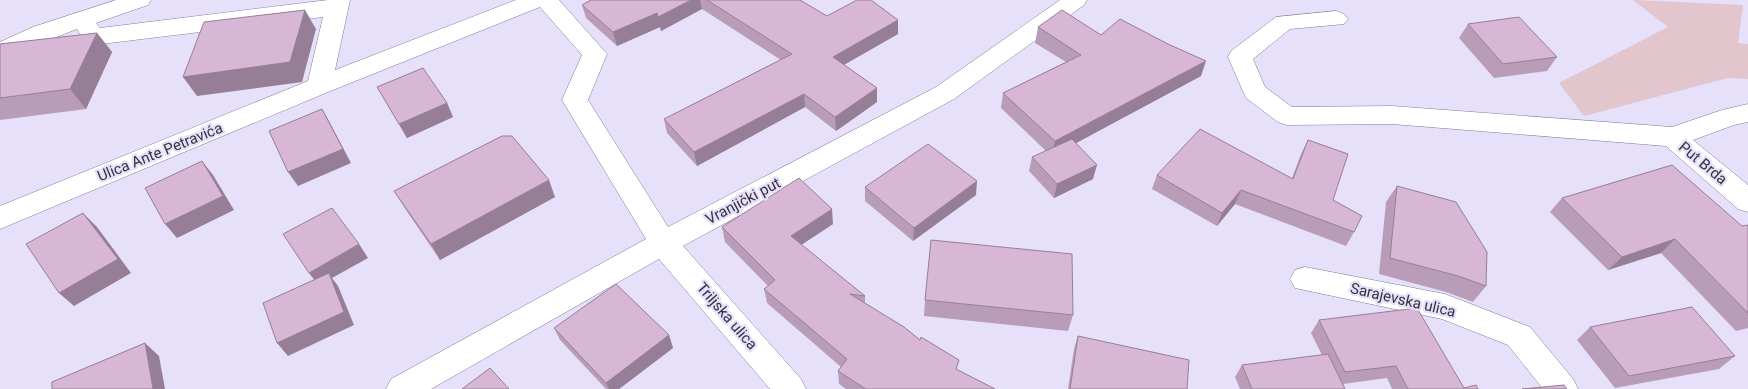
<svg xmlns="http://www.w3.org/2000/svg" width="1748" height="389" viewBox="0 0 1748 389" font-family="Roboto,sans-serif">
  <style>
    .green { fill: #e2c5cd }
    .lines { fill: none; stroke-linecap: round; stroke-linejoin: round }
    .minor-casing { stroke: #807b93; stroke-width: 1 }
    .minor { fill: #fff; fill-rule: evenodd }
    .wall { fill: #b99db8 }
    .shaded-wall { fill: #967f96 }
    .building { fill: #d7b6d6; stroke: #967f96 }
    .labels { text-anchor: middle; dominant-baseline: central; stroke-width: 4.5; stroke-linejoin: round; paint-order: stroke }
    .street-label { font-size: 15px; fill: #35323d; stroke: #e6e0fb }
  </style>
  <rect width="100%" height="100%" fill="#e6e0fb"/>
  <path class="green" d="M1633,0L1743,5L1738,43L1748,44V79L1728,78L1584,116L1559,83L1668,27Z"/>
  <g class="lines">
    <g class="minor-casing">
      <path id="minor" d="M116,0H151L148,5L96,23L100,28L328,0H350L335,70L516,0H559L607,54L588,100L668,227L936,87L1060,0H1087L1084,5L954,99L683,246L801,379L806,389H770L659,259L431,389H386L391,379L646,239L562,100L582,55L540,7L328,92L0,229V206L308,81L323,17L93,45L85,43L77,29L0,59V42L33,27Z
        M1336,11L1344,14L1348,19L1344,24L1290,29L1253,59L1265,87L1292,107L1392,106L1672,127L1722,110L1748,104V122L1734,125L1693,140L1748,185V212L1738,209L1666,146L1392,124L1287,125L1278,122L1246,98L1228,57L1231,51L1276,17Z
        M1305,267L1445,294L1530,327L1573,379L1578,389H1543L1508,345L1442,319L1295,288L1290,279L1295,270Z"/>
    </g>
    <use href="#minor" class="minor"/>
  </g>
  <path class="wall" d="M591,0H800L827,16L898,20V34L844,65L877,88V102L836,131L805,107L697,166L667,133L664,119L781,60L702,9L661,31L660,27L617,46L586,18L582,5Z
    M1468,24L1557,57L1547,71L1494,78L1459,38Z
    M1038,27L1101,35L1201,76L1076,143L1093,179L1054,198L1029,171L1032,157L1046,151L1001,108L1003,93L1066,62L1035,43Z
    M97,33L112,52L86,109L0,120V44Z
    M377,87L447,103L453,117L407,138Z
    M1308,140L1333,200L1354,232L1346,246L1235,204L1217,226L1152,189L1157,175L1292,178L1301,154Z
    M1397,186L1486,286L1473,302L1446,292L1379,274L1386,202Z
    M865,187L976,195L913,241L865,201Z
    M394,191L555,197L440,260L404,207Z
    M1562,198L1742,226L1748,225V328L1736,331L1661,253L1608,270L1550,212Z
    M833,224L801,245L865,296V303L958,370L995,389H846L839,384L838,371L841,367L767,303L764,289L768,286L725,242L722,227Z
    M925,300L1073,315L1068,331L924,316Z
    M1319,320L1464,388L1478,389H1392L1387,378L1343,384L1345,389H1240L1235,377L1242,365L1322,355L1311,333Z
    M1590,327L1735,356L1719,369L1615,388L1577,340Z
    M554,328L669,335L673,348L619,389H606L560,340Z
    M1078,336L1187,389H1068L1074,349Z"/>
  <path class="shaded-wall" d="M691,0H700L702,9L661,31L658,17Z
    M305,10L316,29L302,82L197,96L183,77Z
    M657,13L660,27L617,46L613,32Z
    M898,20V34L833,71V57Z
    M97,33L112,52L86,109L70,89Z
    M1206,61L1201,76L1052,156L1055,141Z
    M877,88V102L836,131L835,117Z
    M804,94L805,107L697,166L694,152Z
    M447,103L453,117L407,138L399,124Z
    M322,109L330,123L351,163L298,186L288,172Z
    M202,161L213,175L234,210L177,238L165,224Z
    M1097,165L1093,179L1054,198L1057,184Z
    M549,180L555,197L440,260L431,244Z
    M977,181L976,195L913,241L914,228Z
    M1241,190L1235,204L1217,226L1222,213Z
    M832,209L833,224L792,251L791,236Z
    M83,213L97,227L131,273L74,306L59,293Z
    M1675,239L1661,253L1608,270L1622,257Z
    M359,244L368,258L332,278L338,286L354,325L288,356L277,343L319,286L309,273Z
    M669,335L673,348L619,389H609L606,383Z
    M145,343L159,356L165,389H153Z"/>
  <path class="building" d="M591,0H691L658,17L657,13L613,32L582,5Z
    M707,0H800L827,16L857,0H871L898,20L833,57L877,88L835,117L804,94L694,152L664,119L792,54Z
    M305,10L290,62L183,77L204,22Z
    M1062,10L1101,35L1120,19L1168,44L1206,61L1055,141L1003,93L1081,55L1038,27Z
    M1519,17L1557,57L1503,64L1468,24Z
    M97,33L70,89L0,98V44Z
    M423,68L447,103L399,124L377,87Z
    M322,109L343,149L288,172L269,131Z
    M1200,129L1293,179L1308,140L1348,154L1333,200L1362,216L1354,232L1241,190L1222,213L1157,175Z
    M502,136H512L549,180L431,244L394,191Z
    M1072,139L1097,165L1057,184L1032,157Z
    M928,144L977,181L914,228L865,187Z
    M202,161L223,196L165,224L145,188Z
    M1672,165L1742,226L1748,225V313L1675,239L1622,257L1562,198Z
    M799,178L832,209L791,236L865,296L850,294L904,327L920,340L921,337L959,360L956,369L995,389H866L838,371L847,359L764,289L775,280L722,227Z
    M1397,186L1456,202L1487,252L1486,286L1458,276L1390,258Z
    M332,208L359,244L309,273L283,234Z
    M83,213L118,259L59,293L26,244Z
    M931,240L1072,254L1073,315L925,300Z
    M329,273L344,312L277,343L263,303Z
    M616,284L669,335L606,383L554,328Z
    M1692,307L1735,356L1629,376L1590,327Z
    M1417,308L1464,388L1476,385L1478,389H1408L1396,366L1345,372L1319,320Z
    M1078,336L1189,360L1187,389H1070Z
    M145,343L153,389H52V382Z
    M1328,354L1345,389H1252L1242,365Z
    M490,368L509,389H462Z
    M1564,385L1567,389H1522Z"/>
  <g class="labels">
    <g class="street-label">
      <text transform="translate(160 152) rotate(-22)">Ulica Ante Petravića</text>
      <text transform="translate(1703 163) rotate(40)">Put Brda</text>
      <text transform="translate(743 201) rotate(-28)">Vranjički put</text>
      <text transform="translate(1403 300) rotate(13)">Sarajevska ulica</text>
      <text transform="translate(727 316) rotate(49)">Triljska ulica</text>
    </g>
  </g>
</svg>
